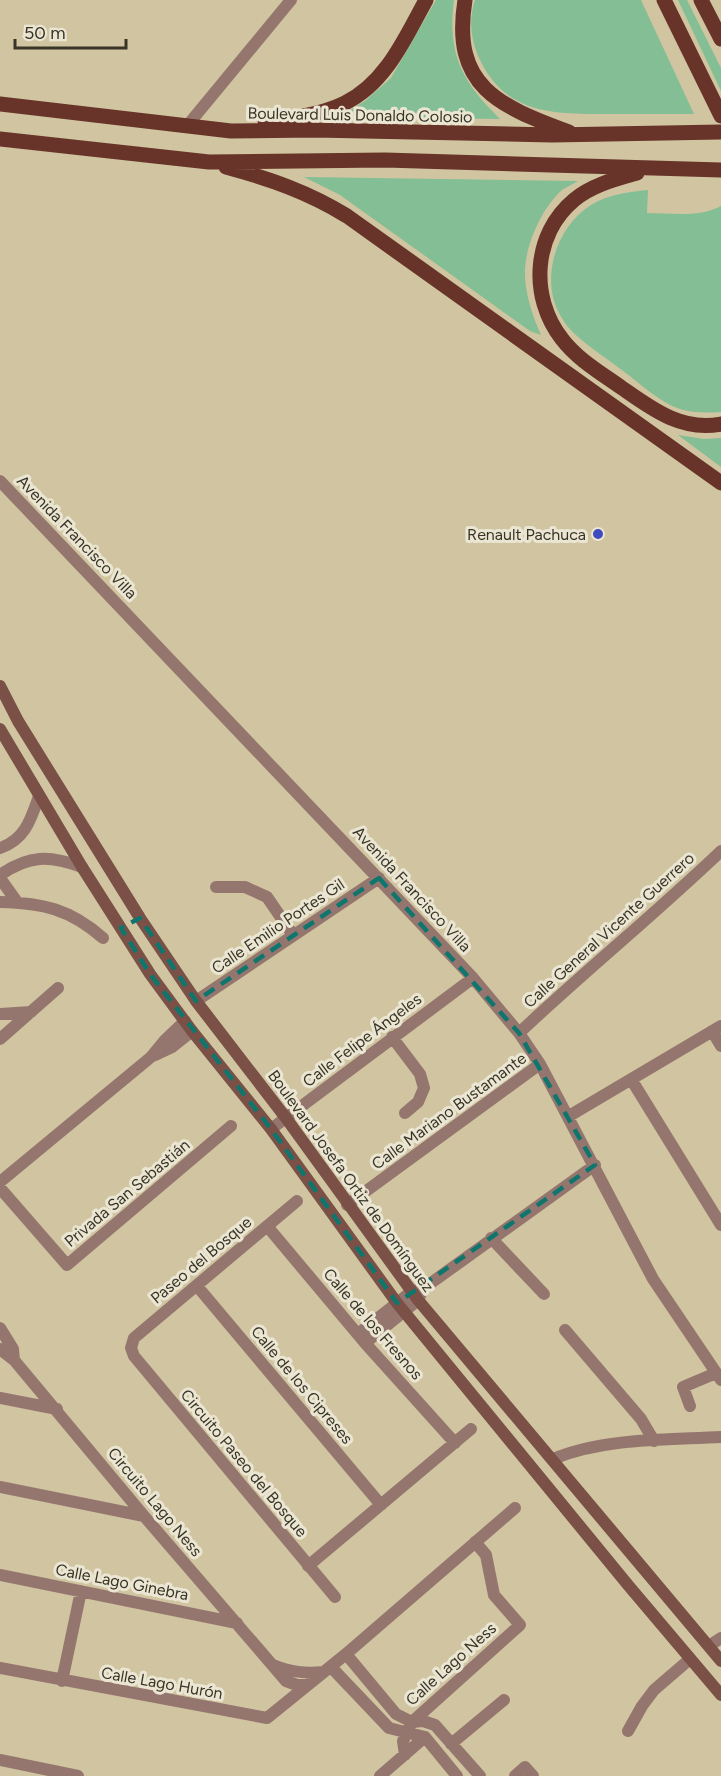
<svg xmlns="http://www.w3.org/2000/svg" width="721" height="1776" viewBox="0 0 721 1776" font-family="Figtree,sans-serif">
  <style>
    .green { fill: #83be95 }
    .lines { fill: none; stroke-linecap: round; stroke-linejoin: round }
    .street { stroke: #95766f; stroke-width: 12 }
    .secondary { stroke: #7b5046; stroke-width: 12 }
    .primary { stroke: #683429; stroke-width: 15 }
    .marked { fill: none; stroke: #0f766e; stroke-width: 4.5; stroke-dasharray: 12 8; stroke-linejoin: round }
    .poi-dot { fill: #3f4abe; stroke: #ebe6d3; stroke-width: 2 }
    .labels { text-anchor: middle; dominant-baseline: central; stroke-width: 6; stroke-linejoin: round; paint-order: stroke }
    .street-label { font-size: 16px; fill: #393526; stroke: #ebe6d3 }
    .poi-label { font-size: 16px; fill: #393526; stroke: #ebe6d3; text-anchor: end }
  </style>
  <rect width="100%" height="100%" fill="#d0c5a0"/>
  <path class="green" d="M436,0H454C447,54 462,82 500,119L339,117L365,101L391,78Z
    M475,0H641L694,114C666,114 639,114 611,114C558,114 508,116 481,62C471,42 468,21 475,0Z
    M678,0H687L721,68V91Z
    M304,177L578,181C573,184 567,187 562,190C542,208 527,242 525,268C524,291 532,315 541,335L530,331L340,195Z
    M648,190L647,213C671,213 699,218 721,206V412C707,413 693,413 680,409C659,402 641,384 623,371C608,359 590,348 576,335C570,330 563,321 559,313C540,277 557,226 591,205C609,194 628,192 648,190Z
    M678,435L704,439L721,438V467Z"/>
  <g class="lines">
    <path class="street" d="M187,126L291,0
      M0,481L473,978L519,1033L540,1064L653,1279L721,1380
      M0,848C25,840 31,819 39,796
      M0,875C29,855 49,855 82,867
      M0,878L17,902
      M216,887H245L267,897L293,935
      M0,902C43,903 70,909 103,938
      M196,1001L379,878
      M0,1014L31,1012
      M712,1031L721,1046
      M519,1033C585,971 655,914 721,851
      M392,1037L420,1074L424,1088L418,1102L405,1113
      M0,1039L58,988
      M155,1055L172,1047L192,1031
      M631,1079L721,1225
      M569,1116L721,1026
      M271,1129L473,978
      M0,1182L151,1057L165,1040L185,1021
      M0,1188L67,1265L231,1126
      M297,1201L134,1338L131,1348L134,1356L335,1597
      M347,1205L540,1064
      M267,1226L365,1343L455,1443
      M491,1238L544,1294
      M197,1286L381,1505
      M0,1328L13,1349L14,1360
      M565,1330L641,1419L654,1441
      M358,1334L411,1292L424,1288L595,1165
      M365,1343L418,1300L422,1291
      M0,1349L14,1360L144,1516L286,1681L297,1685H308
      M0,1398L57,1409
      M690,1406L683,1387L716,1373
      M553,1459C603,1438 667,1440 721,1437
      M0,1487L144,1516
      M308,1566L471,1429
      M0,1575L237,1623
      M709,1646L721,1638
      M346,1654L396,1714L412,1722L423,1721L435,1725L480,1776
      M273,1665C291,1672 305,1674 323,1672
      M331,1667L389,1728L425,1737L457,1776
      M0,1668L267,1718L346,1654L515,1508
      M62,1681L81,1591
      M628,1731L642,1706L654,1690L690,1659
      M451,1744L504,1700
      M405,1755L403,1741L412,1722L520,1625L494,1595L486,1555L475,1542
      M0,1760L78,1776
      M380,1776L425,1737
      M515,1776L525,1767L533,1776"/>
    <path class="secondary" d="M0,686L18,721L140,918L196,1001L286,1118L418,1300L721,1661
      M0,729L82,867L150,974L192,1031L271,1129L397,1303L628,1585L721,1695"/>
    <path class="primary" d="M465,0C451,87 499,106 569,132
      M664,0L721,116
      M701,0L721,39
      M0,104L231,131L315,130L552,135L721,132
      M265,124C291,118 321,115 345,103C386,83 405,38 426,0
      M0,139L209,162L385,160L721,170
      M226,167C270,179 308,192 347,216L721,483
      M637,173C616,179 592,185 574,200C533,234 529,297 562,339C577,359 601,373 622,388C652,409 682,432 721,424"/>
  </g>
  <path class="marked" d="M379,878L519,1033L595,1165L397,1303L271,1129L150,974L121,928L140,918L196,1001Z"/>
  <circle class="poi-dot" cx="598" cy="534" r="6"/>
  <g class="labels">
    <g class="street-label">
      <text transform="translate(360 115) rotate(1)">Boulevard Luis Donaldo Colosio</text>
      <text transform="translate(77 537) rotate(46)">Avenida Francisco Villa</text>
      <text transform="translate(412 889) rotate(47)">Avenida Francisco Villa</text>
      <text transform="translate(278 926) rotate(-34)">Calle Emilio Portes Gil</text>
      <text transform="translate(609 930) rotate(-42)">Calle General Vicente Guerrero</text>
      <text transform="translate(362 1040) rotate(-37)">Calle Felipe Ángeles</text>
      <text transform="translate(449 1111) rotate(-36)">Calle Mariano Bustamante</text>
      <text transform="translate(351 1181) rotate(54)">Boulevard Josefa Ortiz de Domínguez</text>
      <text transform="translate(127 1193) rotate(-40)">Privada San Sebastián</text>
      <text transform="translate(201 1260) rotate(-40)">Paseo del Bosque</text>
      <text transform="translate(373 1324) rotate(49)">Calle de los Fresnos</text>
      <text transform="translate(302 1385) rotate(50)">Calle de los Cipreses</text>
      <text transform="translate(244 1463) rotate(50)">Circuito Paseo del Bosque</text>
      <text transform="translate(155 1502) rotate(50)">Circuito Lago Ness</text>
      <text transform="translate(122 1582) rotate(11)">Calle Lago Ginebra</text>
      <text transform="translate(451 1664) rotate(-42)">Calle Lago Ness</text>
      <text transform="translate(162 1683) rotate(10)">Calle Lago Hurón</text>
    </g>
    <g class="poi-label">
      <text x="586" y="534">Renault Pachuca</text>
    </g>
  </g>
  <path d="M15 39v9h111v-9" fill="none" stroke="#393526" stroke-width="3"/>
  <text x="24" y="39" font-size="18" fill="#393526" stroke="#ebe6d3" stroke-width="4.5" paint-order="stroke">50 m</text>
</svg>
